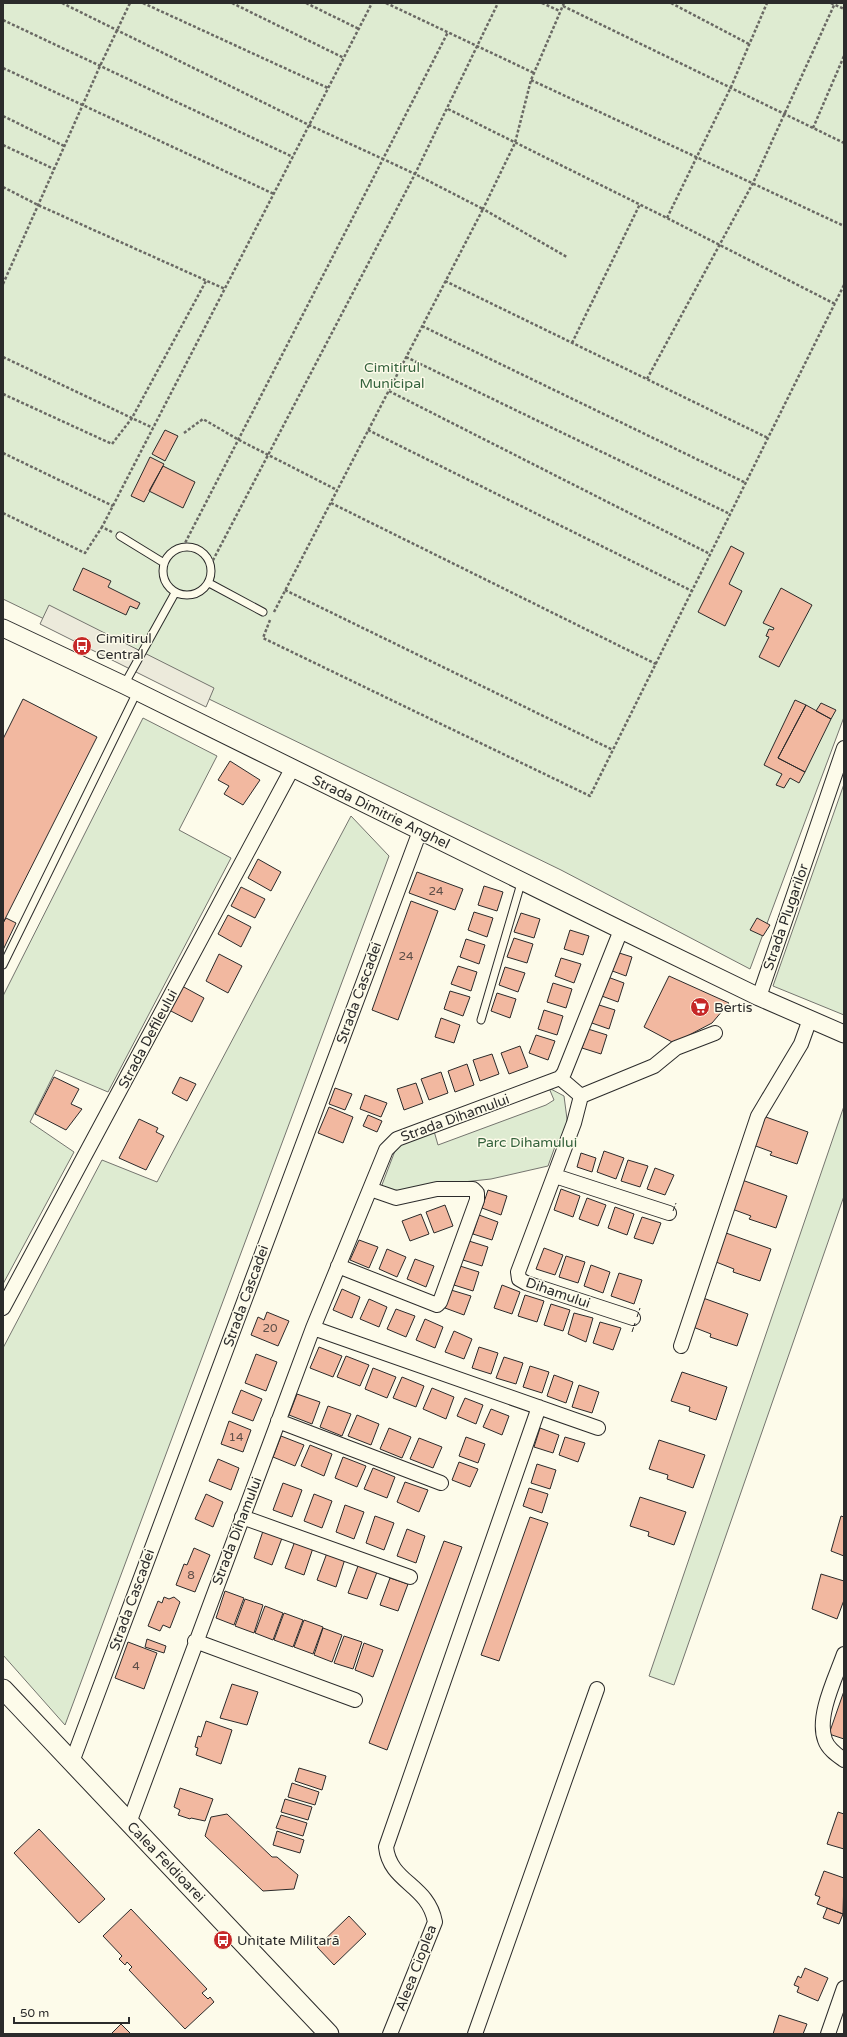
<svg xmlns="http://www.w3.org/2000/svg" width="847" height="2037" viewBox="0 0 847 2037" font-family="'Varela Round',sans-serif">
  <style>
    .green { fill: #deebd1; stroke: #74746e }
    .parking { fill: #eceadb; stroke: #74746e }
    .building { fill: #f2b8a0; stroke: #2b2b2b }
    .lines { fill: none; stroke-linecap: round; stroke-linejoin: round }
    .service-casing { stroke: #2b2b2b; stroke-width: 9 }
    .minor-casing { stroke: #2b2b2b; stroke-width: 16 }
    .tertiary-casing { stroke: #2b2b2b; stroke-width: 19 }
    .secondary-casing { stroke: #2b2b2b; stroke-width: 21 }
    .path { stroke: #6a6964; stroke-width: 2.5; stroke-dasharray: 3 2; stroke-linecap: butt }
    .service { stroke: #fdfbea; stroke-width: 7 }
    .minor { stroke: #fdfbea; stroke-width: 14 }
    .tertiary { stroke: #fdfbea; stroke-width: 17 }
    .secondary { stroke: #fdfbea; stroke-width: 19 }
    .fence { stroke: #2b2b2b; stroke-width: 1; stroke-dasharray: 5 2; stroke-linecap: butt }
    .labels { text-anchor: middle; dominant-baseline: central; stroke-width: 3; stroke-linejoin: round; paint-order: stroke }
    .number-label { font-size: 12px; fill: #5d4e48 }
    .park-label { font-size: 14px; fill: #34623c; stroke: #fdfbea }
    .poi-label { font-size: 14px; fill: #2b2b2b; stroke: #fdfbea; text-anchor: start }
    .street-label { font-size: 14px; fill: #2b2b2b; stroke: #fdfbea }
  </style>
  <rect width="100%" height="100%" fill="#fdfbea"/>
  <path class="green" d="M3,3H844V717L750,969L561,870L3,599Z
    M143,718L217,756L179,830L231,858L108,1092L56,1070L30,1122L74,1152L3,1284V996Z
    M844,784V1015L773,986Z
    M351,816L389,856L65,1725L3,1655V1348L102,1160L157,1182Z
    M549,1088L564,1096L567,1119L566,1134L557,1141L548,1166L491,1179L463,1182L413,1193L380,1190L398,1143L434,1131L438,1145L546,1105L554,1100Z
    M844,1106V1196L674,1685L649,1676Z"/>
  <path class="parking" d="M49,605L214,688L206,707L40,624Z"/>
  <path class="building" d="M165,430L178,436L165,461L152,454Z
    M150,457L164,464L144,502L131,496Z
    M163,466L195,482L183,508L149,491Z
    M731,546L744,553L729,584L742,591L725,626L698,612Z
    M83,568L111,581L108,587L140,603L137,609L130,606L126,615L73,590Z
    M781,588L812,605L779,667L759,657L769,637L766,636L769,629L773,630L774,628L763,623Z
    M23,699L97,737L3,923V739Z
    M795,700L806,705L778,758L805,772L799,783L790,778L784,788L776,785L782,774L764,765Z
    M821,703L836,710L831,719L816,711Z
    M806,705L831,719L805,772L778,758Z
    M230,761L260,780L243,805L224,794L229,786L218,780Z
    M258,859L281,872L271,891L248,878Z
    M417,872L463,889L455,910L409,893Z
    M484,886L503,892L497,911L478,905Z
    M241,887L265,899L255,918L231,906Z
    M411,901L438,911L398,1020L372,1010Z
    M474,912L493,918L487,937L468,930Z
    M521,913L540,919L534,938L514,932Z
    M228,915L251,927L241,947L218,934Z
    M6,918L16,923L3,950V923Z
    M757,918L770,925L763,936L750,930Z
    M570,930L589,936L583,955L564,949Z
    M514,938L533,944L527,963L507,957Z
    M466,939L485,945L479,964L460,957Z
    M613,951L632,957L626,976L607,969Z
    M219,954L242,966L228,993L206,981Z
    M561,958L581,964L574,983L555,976Z
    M458,966L477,972L471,991L451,984Z
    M505,967L525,973L518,992L499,985Z
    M605,976L624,983L618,1002L599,995Z
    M669,976L729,1003L712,1023L674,1043L644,1027Z
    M553,983L572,989L566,1008L547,1002Z
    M182,986L204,998L192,1022L169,1010Z
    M450,991L470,997L463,1016L444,1009Z
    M497,993L516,999L510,1018L491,1011Z
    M596,1004L615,1010L609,1029L589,1022Z
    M544,1010L563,1016L557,1035L538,1029Z
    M441,1018L460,1025L454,1043L435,1037Z
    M588,1029L607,1035L601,1054L582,1048Z
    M536,1035L555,1041L548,1060L529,1053Z
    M520,1046L528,1067L509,1074L501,1053Z
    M492,1054L499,1074L480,1081L473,1060Z
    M467,1064L474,1085L455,1092L448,1071Z
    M441,1072L448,1093L429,1100L421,1079Z
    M54,1077L79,1089L71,1104L82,1109L66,1130L35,1114Z
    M180,1077L196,1084L187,1101L172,1093Z
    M416,1083L423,1103L404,1110L397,1089Z
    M335,1088L352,1094L345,1110L329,1104Z
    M365,1095L387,1103L381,1117L360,1109Z
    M329,1107L353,1117L343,1143L318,1133Z
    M368,1115L382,1121L377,1132L363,1126Z
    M763,1116L808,1132L797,1164L770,1155L772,1152L753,1145Z
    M139,1119L158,1128L156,1132L164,1136L146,1170L119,1158Z
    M604,1151L624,1158L616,1179L597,1172Z
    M581,1153L596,1158L592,1172L577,1167Z
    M628,1160L648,1166L640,1187L621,1181Z
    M655,1168L674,1175L665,1195L647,1189Z
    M742,1180L787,1196L776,1228L749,1219L751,1216L732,1209Z
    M561,1189L580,1196L573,1217L554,1210Z
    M488,1190L507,1196L501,1215L482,1208Z
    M587,1198L606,1205L598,1226L579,1219Z
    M445,1205L453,1226L434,1233L426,1212Z
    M615,1207L634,1214L627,1235L608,1228Z
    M421,1214L429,1234L410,1241L402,1221Z
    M479,1215L498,1222L492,1240L473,1234Z
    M642,1217L661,1223L653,1244L634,1238Z
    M726,1233L771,1249L760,1281L733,1272L734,1269L716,1262Z
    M359,1240L378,1247L369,1268L350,1260Z
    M469,1241L488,1247L482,1266L463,1260Z
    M544,1248L563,1255L555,1275L536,1269Z
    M387,1249L406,1257L397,1277L379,1269Z
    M566,1256L585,1262L578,1283L559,1277Z
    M415,1259L434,1266L426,1287L407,1279Z
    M591,1265L610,1272L603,1293L584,1286Z
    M460,1266L479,1272L473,1291L454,1285Z
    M619,1273L642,1280L634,1304L611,1296Z
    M502,1285L520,1292L512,1314L494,1308Z
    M342,1289L360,1297L352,1318L333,1310Z
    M451,1290L471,1296L464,1315L445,1308Z
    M525,1295L544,1301L537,1322L518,1316Z
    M703,1298L748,1314L737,1346L710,1337L711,1334L693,1327Z
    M369,1299L387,1307L379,1327L360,1319Z
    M551,1304L570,1310L563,1331L544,1325Z
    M396,1309L415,1316L406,1337L387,1329Z
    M267,1312L289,1321L278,1346L251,1335L258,1317L264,1320Z
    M574,1313L593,1318L586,1342L568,1334Z
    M425,1319L443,1327L435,1348L416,1340Z
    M600,1322L621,1328L613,1350L593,1343Z
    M454,1331L472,1339L464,1359L445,1352Z
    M319,1347L342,1356L333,1377L310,1368Z
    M479,1347L498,1353L491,1374L472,1368Z
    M256,1354L277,1362L266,1391L245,1383Z
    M346,1356L369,1365L360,1386L337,1377Z
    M504,1357L523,1363L516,1384L496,1378Z
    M530,1366L549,1372L542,1393L523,1387Z
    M373,1368L396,1377L387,1398L365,1389Z
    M682,1372L727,1387L716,1420L689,1411L690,1407L671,1401Z
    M554,1375L573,1382L566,1403L547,1396Z
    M402,1377L424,1386L416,1407L393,1398Z
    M579,1385L599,1392L592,1413L572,1407Z
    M432,1388L454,1397L446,1419L423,1409Z
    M241,1390L262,1399L253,1421L232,1413Z
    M297,1394L320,1402L312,1424L289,1415Z
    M465,1398L483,1405L476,1424L457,1416Z
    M328,1406L351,1414L342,1436L320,1427Z
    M491,1409L509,1416L502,1435L483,1427Z
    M357,1415L379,1424L371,1445L348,1436Z
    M229,1421L251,1430L243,1452L221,1444Z
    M389,1428L411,1437L402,1458L380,1449Z
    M540,1428L559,1435L553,1453L534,1447Z
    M281,1436L304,1445L295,1466L273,1457Z
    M466,1437L485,1444L478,1463L459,1456Z
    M565,1437L585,1443L578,1462L559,1455Z
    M419,1438L442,1447L433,1468L410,1459Z
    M659,1440L705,1455L693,1488L667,1479L668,1475L649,1469Z
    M310,1445L332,1454L324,1476L301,1466Z
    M343,1457L366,1466L357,1487L335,1478Z
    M218,1459L239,1468L231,1490L209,1481Z
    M459,1462L478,1469L470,1487L452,1480Z
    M537,1464L556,1470L550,1489L531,1483Z
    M373,1468L395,1477L387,1498L364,1489Z
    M405,1482L428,1490L419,1512L397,1502Z
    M283,1483L302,1490L292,1517L273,1510Z
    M529,1488L548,1494L542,1513L523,1506Z
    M206,1494L223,1502L213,1527L195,1519Z
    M314,1494L332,1501L322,1528L304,1521Z
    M640,1497L686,1512L674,1545L648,1536L649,1532L630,1526Z
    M345,1505L364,1512L354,1539L336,1532Z
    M375,1516L394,1523L384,1550L366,1543Z
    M841,1516L844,1517V1556L831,1551Z
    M530,1517L548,1523L499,1661L481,1655Z
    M407,1529L425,1536L416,1563L397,1556Z
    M263,1531L282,1538L272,1565L254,1558Z
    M295,1541L313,1548L304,1575L285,1568Z
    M444,1541L462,1547L387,1750L369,1743Z
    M194,1548L210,1555L195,1592L176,1585L184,1564L187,1565Z
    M327,1553L345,1559L336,1587L317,1580Z
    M358,1566L377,1572L367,1599L348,1593Z
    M821,1574L844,1581V1600L837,1619L812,1609Z
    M390,1578L408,1584L398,1611L380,1605Z
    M225,1591L244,1598L234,1625L216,1618Z
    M164,1597L169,1599L174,1597L180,1602L170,1628L163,1625L160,1631L148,1626L158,1601L162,1603Z
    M245,1599L263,1605L254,1633L235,1626Z
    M265,1606L283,1613L273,1640L255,1633Z
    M284,1613L303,1620L293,1647L274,1640Z
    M304,1620L323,1627L313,1654L294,1647Z
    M323,1628L342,1635L332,1662L314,1655Z
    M344,1636L362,1642L353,1669L334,1663Z
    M147,1639L166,1646L164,1653L145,1647Z
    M128,1642L157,1653L144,1689L115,1678Z
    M364,1643L383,1650L373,1677L355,1670Z
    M232,1684L258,1692L247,1725L220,1718Z
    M844,1691V1739L829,1734Z
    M206,1721L232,1730L221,1764L196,1755L198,1748L195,1747L198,1736L201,1737Z
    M299,1768L326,1776L322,1790L295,1781Z
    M292,1783L319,1792L315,1805L288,1797Z
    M180,1788L213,1799L205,1821L191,1818L190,1819L178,1815L180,1810L174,1807Z
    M285,1799L312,1807L308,1820L281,1812Z
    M838,1812L844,1814V1849L827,1844Z
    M227,1814L272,1857H277L298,1875L294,1889L263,1891L205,1836L211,1817Z
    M281,1815L307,1823L303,1836L276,1828Z
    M39,1829L105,1899L79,1923L14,1853Z
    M277,1831L304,1840L300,1853L273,1845Z
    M824,1871L844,1878L843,1914L817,1904L820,1897L815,1895Z
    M827,1908L843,1914L839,1924L823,1918Z
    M131,1909L207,1989L202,1993L208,1999L210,1997L214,2002L185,2029L129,1970L132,1967L127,1962L125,1965L119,1959L122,1956L103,1936Z
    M349,1916L366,1934L334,1965L317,1947Z
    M805,1968L828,1978L818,2001L797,1992L799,1987L794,1985L798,1976L801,1978Z
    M779,2015L807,2024L803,2034H773Z
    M121,2024L131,2034H111Z"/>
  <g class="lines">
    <g class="service-casing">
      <path id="service" d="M120,536L164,563
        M163 571a24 24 0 1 1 48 0a24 24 0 1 1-48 0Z
        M209,583L263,612
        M124,685L175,593
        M3,965L137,692
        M481,1020L522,880"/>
    </g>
    <g class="minor-casing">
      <path id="minor" d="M759,997L844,748
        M560,1078L581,1096L654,1066L676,1048L715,1033
        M581,1096L574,1123L518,1272L519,1279L526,1283L633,1318
        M555,1176L669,1213
        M338,1266L437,1305L440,1302L477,1200V1193L473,1189H437L396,1198L370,1189
        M3,1308L292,769
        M313,1328L598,1428
        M681,1346L758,1116L801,1044L810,1019
        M278,1421L441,1483
        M242,1517L410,1577
        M195,1641L355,1700
        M844,1654C836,1677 816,1716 825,1740C828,1749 837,1755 844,1760
        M72,1762L420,831
        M129,1823L313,1328L386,1150L397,1139L560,1078L564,1073L621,930
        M390,2034L435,1922C428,1884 390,1883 386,1847L539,1407
        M475,2034L597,1689
        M828,2034L844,1988"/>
    </g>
    <g class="tertiary-casing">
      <path id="tertiary" d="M3,628L124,685L621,930L759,997L844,1034"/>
    </g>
    <g class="secondary-casing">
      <path id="secondary" d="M3,1689L329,2034"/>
    </g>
    <path class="path" d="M62,3L309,125L383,159L448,32
      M143,3L328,88
      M232,3L344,58
      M306,3L359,29
      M386,3L534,73
      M542,3L560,11
      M564,3L531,80L515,143L483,209L567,257
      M671,3L749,44
      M831,3L844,9
      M563,6L844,143
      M3,20L293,157
      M3,68L274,194
      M531,80L844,226
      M448,109L667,218L835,304
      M3,116L64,146
      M813,128L844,56
      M3,145L54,169
      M3,187L38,205L225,289
      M667,218L731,87L767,3
      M445,281L768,438
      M3,284L100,66L130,3
      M422,326L746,483
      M572,343L640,204
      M3,357L153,428
      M406,357L730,514
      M647,379L753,183L835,3
      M389,391L710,554
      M3,394L112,444L132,418L206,281
      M368,430L692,591
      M184,433L203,419L239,440L337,490
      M3,453L113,506
      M331,503L656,664
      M3,513L85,553L102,527
      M112,532L102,527L372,3
      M183,547L383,159L415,174L211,564
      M285,590L613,750
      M274,612L483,209L415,174L498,3
      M270,620L263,638L590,796L844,285"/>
    <use href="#service" class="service"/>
    <use href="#minor" class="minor"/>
    <use href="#tertiary" class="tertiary"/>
    <use href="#secondary" class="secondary"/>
    <path class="fence" d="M673,1211L676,1203
      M637,1317L640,1308
      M632,1332L635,1323"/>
  </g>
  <defs>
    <g id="bus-disc" transform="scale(1)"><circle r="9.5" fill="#c62828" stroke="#fdfbea"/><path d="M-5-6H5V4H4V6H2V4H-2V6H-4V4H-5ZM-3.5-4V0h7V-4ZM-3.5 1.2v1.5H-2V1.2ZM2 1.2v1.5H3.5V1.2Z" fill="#fff"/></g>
    <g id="supermarket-disc" transform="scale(1)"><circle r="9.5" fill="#c62828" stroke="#fdfbea"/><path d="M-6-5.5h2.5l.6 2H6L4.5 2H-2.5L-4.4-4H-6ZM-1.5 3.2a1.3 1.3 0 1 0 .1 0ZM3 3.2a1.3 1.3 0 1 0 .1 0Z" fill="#fff"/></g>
  </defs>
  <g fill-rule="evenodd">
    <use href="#bus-disc" x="82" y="646"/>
    <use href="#supermarket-disc" x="700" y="1007"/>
    <use href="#bus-disc" x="223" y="1940"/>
  </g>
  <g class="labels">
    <g class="number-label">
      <text x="436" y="891">24</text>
      <text x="406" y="956">24</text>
      <text x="270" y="1328">20</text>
      <text x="236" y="1437">14</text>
      <text x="191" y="1575">8</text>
      <text x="136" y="1666">4</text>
    </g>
    <g class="park-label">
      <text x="392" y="367">Cimitirul<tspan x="392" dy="16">Municipal</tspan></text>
      <text x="527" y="1142">Parc Dihamului</text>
    </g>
    <g class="poi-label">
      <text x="96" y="638">Cimitirul<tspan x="96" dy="16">Central</tspan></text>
      <text x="714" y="1007">Bertis</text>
      <text x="237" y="1940">Unitate Militară</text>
    </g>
    <g class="street-label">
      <text transform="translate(381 812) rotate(26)">Strada Dimitrie Anghel</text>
      <text transform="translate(786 917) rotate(-71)">Strada Plugarilor</text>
      <text transform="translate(359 993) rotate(-70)">Strada Cascadei</text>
      <text transform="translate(148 1039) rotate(-62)">Strada Defileului</text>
      <text transform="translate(455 1118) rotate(-20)">Strada Dihamului</text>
      <text transform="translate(558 1293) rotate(19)">Dihamului</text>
      <text transform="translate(246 1296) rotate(-70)">Strada Cascadei</text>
      <text transform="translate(237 1531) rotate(-69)">Strada Dihamului</text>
      <text transform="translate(132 1600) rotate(-70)">Strada Cascadei</text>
      <text transform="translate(166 1862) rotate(46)">Calea Feldioarei</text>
      <text transform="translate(416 1968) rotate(-69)">Aleea Cioplea</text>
    </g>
  </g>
  <rect width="847" height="2037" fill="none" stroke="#2b2b2b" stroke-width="8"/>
  <path d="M14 2017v6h115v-6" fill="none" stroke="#2b2b2b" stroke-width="2"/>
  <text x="20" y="2017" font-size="12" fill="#2b2b2b" stroke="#fdfbea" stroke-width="3" paint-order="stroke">50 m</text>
</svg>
